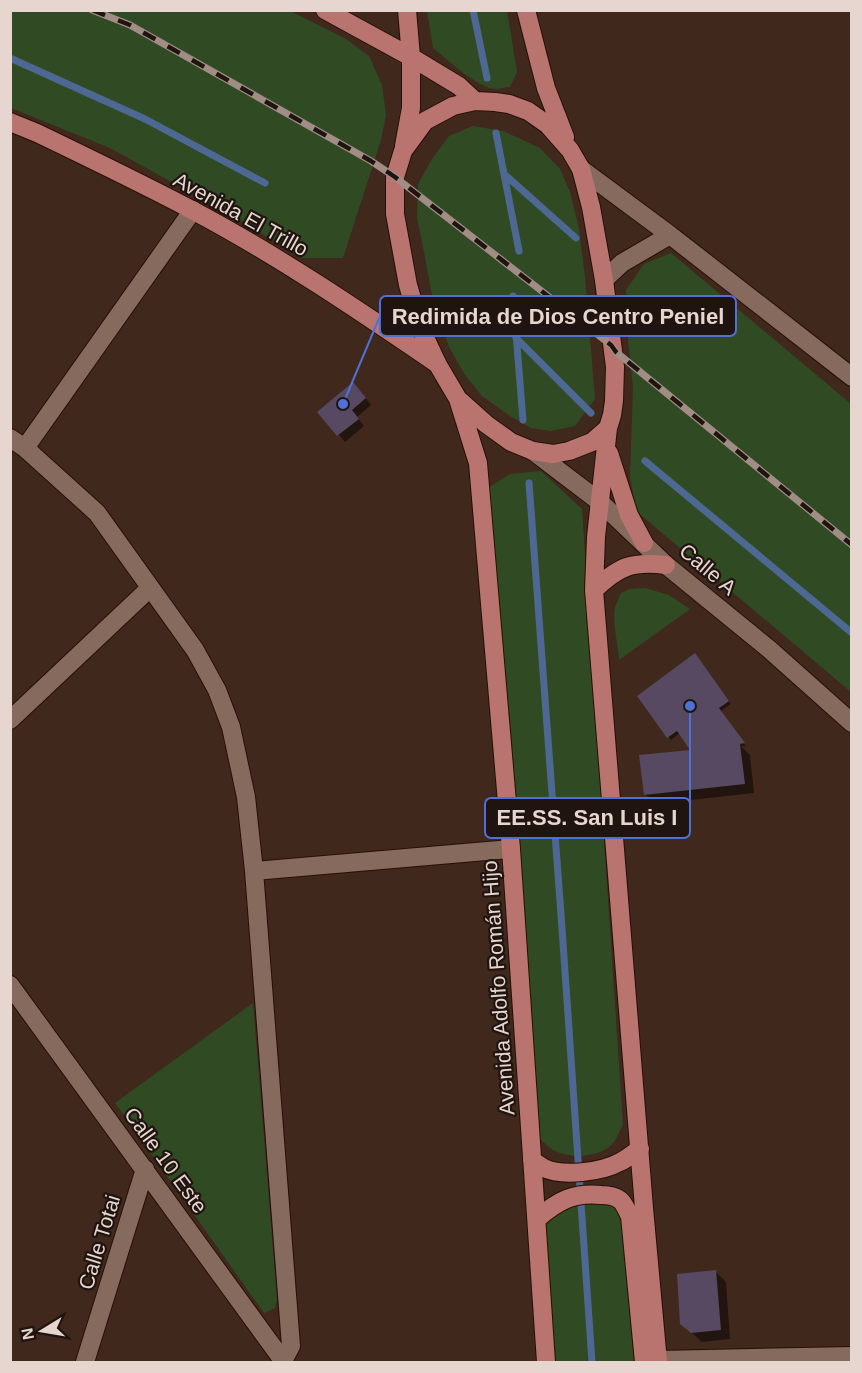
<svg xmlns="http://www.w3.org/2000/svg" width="862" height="1373" viewBox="0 0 862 1373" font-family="Arial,sans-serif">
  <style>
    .green { fill: #304b23 }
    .shadow { fill: #0007 }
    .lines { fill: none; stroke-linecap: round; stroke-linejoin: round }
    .stream { stroke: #4e6894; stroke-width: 7 }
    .building { fill: #564961 }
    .minor-casing { stroke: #261006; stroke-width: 20 }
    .major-casing { stroke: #261006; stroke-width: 20 }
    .minor { stroke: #866a5d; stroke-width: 18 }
    .major { stroke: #ba7470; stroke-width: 18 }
    .rail-casing { stroke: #a18d85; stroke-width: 7 }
    .rail { stroke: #1f140f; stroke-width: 4.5; stroke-dasharray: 14; stroke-linecap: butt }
    .labels { text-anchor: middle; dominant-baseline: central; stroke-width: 4.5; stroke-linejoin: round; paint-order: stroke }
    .street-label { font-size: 21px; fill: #e6d6cf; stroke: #1f140f }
    .leader { fill: none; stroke: #4f70d6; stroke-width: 2 }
    .callout-dot { fill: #4f70d6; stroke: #1f140f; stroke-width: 2 }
    .callout { fill: #1f140f; stroke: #4f70d6; stroke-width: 2 }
    .callout-label { font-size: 22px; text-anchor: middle; font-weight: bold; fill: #e6d6cf }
  </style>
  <rect width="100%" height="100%" fill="#40281d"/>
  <path class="green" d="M10,11H290L346,39L369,56L382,85L386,115L381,140L343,258H302L219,208L110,148L11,108Z
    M427,11H507L517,72L510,87C505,87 500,89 496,89C477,88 447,59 433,48Z
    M473,126L503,131L540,148L560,169L570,192L579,229L585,277L595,399L575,426L551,431L531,428L510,416L482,396L465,375L449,347L433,300L424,252L417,218L418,184L432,159L449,136Z
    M671,253L851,404V692L636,511L630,477L633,388L626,320V290L644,264Z
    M541,471L582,509L623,1125C620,1130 617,1137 614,1142C601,1158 572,1159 555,1151C549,1148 545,1143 540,1139L488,488L510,474Z
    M645,588L669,595L690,609L619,660C618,645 612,621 615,607C617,602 619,598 621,593L630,589Z
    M253,1003L277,1299L275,1308L264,1313L115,1103Z
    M605,1198L616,1208L621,1216L634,1362H553L546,1220L560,1207Z"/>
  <path class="shadow" d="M360,391L371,405L357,417L364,426L345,442L320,412Z
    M697,658L731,704L721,711L746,746H741L750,755L754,793L655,804L645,794L692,751L680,733L671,740L669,737L639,696Z
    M716,1272L726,1282L730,1339L702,1342L681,1323Z"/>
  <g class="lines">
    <path class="stream" d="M473,10L487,78
      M10,58L145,119L265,183
      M496,133L519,251
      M504,174L576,238
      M513,296L523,420
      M516,338L591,413
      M645,461L852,633
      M529,483L562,928L592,1362"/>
  </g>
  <path class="building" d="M353,382L366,398L352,410L359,419L337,436L317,412Z
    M695,653L729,701L719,708L745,743L740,744L745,784L644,795L639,755L690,750L677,731L667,738L637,696Z
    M716,1270L721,1330L691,1333L680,1324L677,1274Z"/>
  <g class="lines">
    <g class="minor-casing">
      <path id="minor" d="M581,169L670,235L852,377
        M604,280L622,263L670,235
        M10,438L25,448L97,513L195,650L217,690L231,727L246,797L254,871L291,1346L283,1361
        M25,448L193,210
        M533,451L600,502L666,565L769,649L852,723
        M10,720L150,588
        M254,871L511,849
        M10,985L284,1362
        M658,1360L852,1356
        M85,1362L145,1169"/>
    </g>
    <g class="major-casing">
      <path id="major" d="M325,10L411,57L459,86L475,101
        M526,10L546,88L565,137
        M475,101L495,102L509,104L528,111L548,125L570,150L581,169L591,207L604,280L615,367L614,401L612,415L608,428L592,442L569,451L553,454L533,451L511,442L486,424L458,399L438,365L421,329L408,285L395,214V177L403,151L425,121L453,106Z
        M10,122L37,133C89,158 141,183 192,210C277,255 357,309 436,363
        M404,146L411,108V57L407,10
        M458,399L478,463L511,849L546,1362
        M608,428L596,537L594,590L644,1208L658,1362
        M609,453L629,515L644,543
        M594,590C619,566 632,561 666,565
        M532,1160C536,1163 540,1166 544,1168C562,1177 602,1172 620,1162C627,1159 633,1153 640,1149
        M537,1219C557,1201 574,1192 601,1195C607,1195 615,1196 620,1200C624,1203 627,1211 630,1216L644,1362"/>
    </g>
    <use href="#minor" class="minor"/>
    <use href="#major" class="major"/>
    <g class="rail-casing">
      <path id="rail" d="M92,10L130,25L371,161L395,177L611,345L616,352L852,545"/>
    </g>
    <use href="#rail" class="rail"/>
  </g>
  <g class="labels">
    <g class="street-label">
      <text transform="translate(241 214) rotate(29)">Avenida El Trillo</text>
      <text transform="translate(708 569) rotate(40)">Calle A</text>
      <text transform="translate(498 988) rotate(-94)">Avenida Adolfo Román Hijo</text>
      <text transform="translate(166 1160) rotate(54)">Calle 10 Este</text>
      <text transform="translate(99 1242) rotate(-73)">Calle Totai</text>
    </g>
  </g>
  <path class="leader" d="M343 404L380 316M690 706L690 818"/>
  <g class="callout-dot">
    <circle cx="343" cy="404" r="6"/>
    <circle cx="690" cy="706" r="6"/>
  </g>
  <g class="callout">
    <rect x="380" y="296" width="356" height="40" rx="6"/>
    <rect x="485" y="798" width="205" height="40" rx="6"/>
  </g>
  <g class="callout-label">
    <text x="558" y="324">Redimida de Dios Centro Peniel</text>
    <text x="587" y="825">EE.SS. San Luis I</text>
  </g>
  <rect width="862" height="1373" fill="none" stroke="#e6d6cf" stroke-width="24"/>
  <g transform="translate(42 1331) rotate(259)" stroke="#1f140f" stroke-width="4.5" paint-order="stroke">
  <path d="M0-4.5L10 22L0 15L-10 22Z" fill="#e6d6cf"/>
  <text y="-9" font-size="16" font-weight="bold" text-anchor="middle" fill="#e6d6cf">N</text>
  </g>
</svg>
